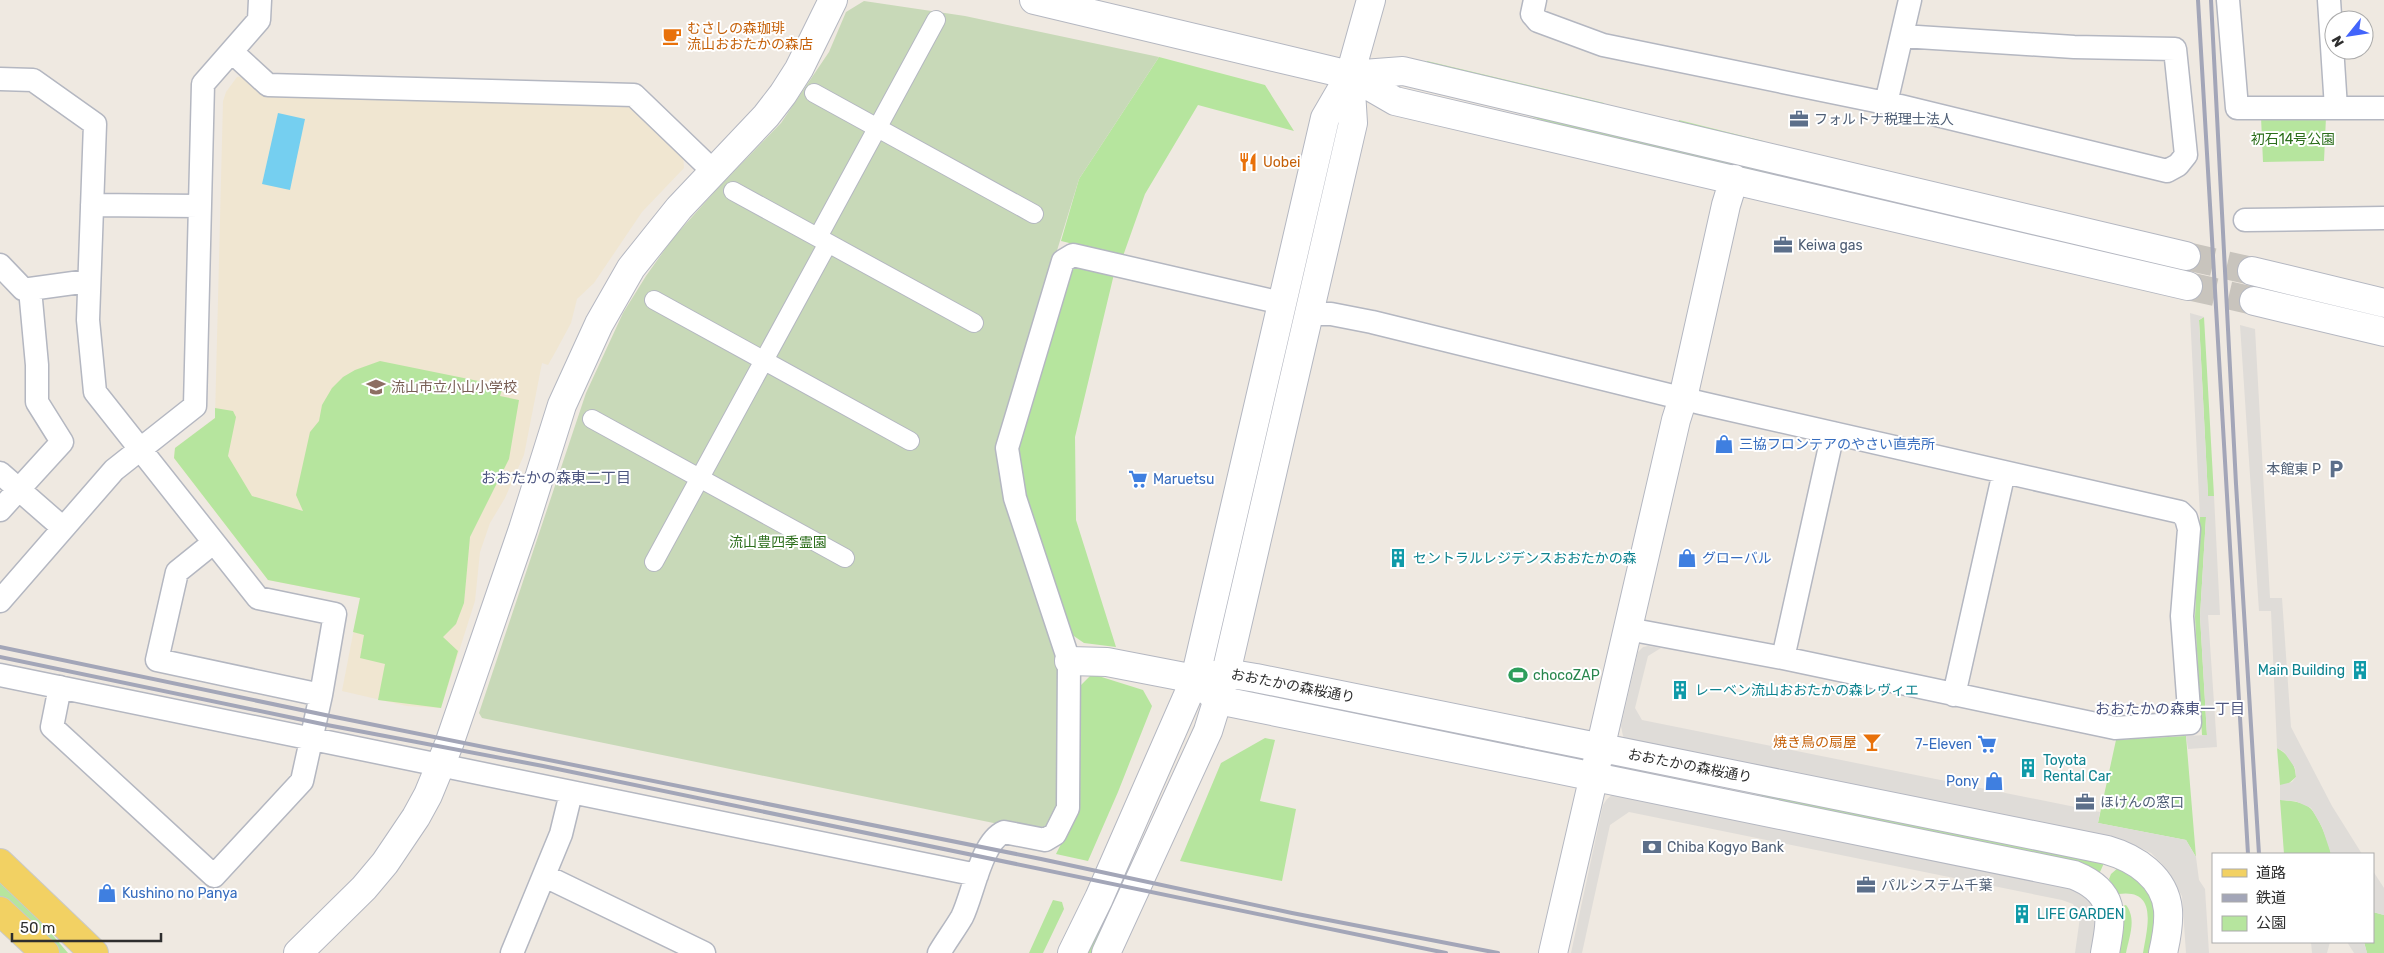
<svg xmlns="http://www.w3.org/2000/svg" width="2384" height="953" viewBox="0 0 2384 953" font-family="Rubik,'Noto Sans JP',sans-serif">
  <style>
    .education { fill: #f0e6d1 }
    .green { fill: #b6e59e }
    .cemetery { fill: #c8d9b8 }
    .plaza { fill: #dfdcd8 }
    .water { fill: #75cff0 }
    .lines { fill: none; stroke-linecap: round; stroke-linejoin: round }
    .tertiary-tunnel { stroke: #c8c4bd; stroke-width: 28; stroke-dasharray: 28 14; stroke-linecap: butt }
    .pedestrian-casing { stroke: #b4b7c1; stroke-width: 20 }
    .minor-casing { stroke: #b4b7c1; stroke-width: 25 }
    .tertiary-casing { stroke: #b4b7c1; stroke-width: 30 }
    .primary-casing { stroke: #c9c9c9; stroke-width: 30 }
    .pedestrian { stroke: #fff; stroke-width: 18 }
    .minor { stroke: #fff; stroke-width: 22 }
    .tertiary { stroke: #fff; stroke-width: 28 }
    .primary { stroke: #f2d163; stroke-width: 28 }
    .rail { stroke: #a3a6b8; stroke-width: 4 }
    .labels { text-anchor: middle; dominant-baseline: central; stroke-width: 4; stroke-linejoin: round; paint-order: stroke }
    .food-label { font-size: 14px; fill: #c56008; stroke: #fff; text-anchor: start }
    .service-label { font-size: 14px; fill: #4e5e75; stroke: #fff; text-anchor: start }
    .park-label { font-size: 14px; fill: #2c6e1b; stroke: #fff }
    .education-label { font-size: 14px; fill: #785e54; stroke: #fff; text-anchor: start }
    .shop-label { font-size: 14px; fill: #366cbe; stroke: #fff; text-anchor: start }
    .culture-label { font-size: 14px; fill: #0d838f; stroke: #fff; text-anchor: start }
    .leisure-label { font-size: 14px; fill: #27864d; stroke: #fff; text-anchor: start }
    .street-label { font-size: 14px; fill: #2e2e2e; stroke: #fff }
    .neighbourhood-label { font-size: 15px; fill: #4d5680; stroke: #fff }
  </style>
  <rect width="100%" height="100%" fill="#efe9e1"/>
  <path class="education" d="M246,76L629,104L683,155L684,168L642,212L594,283L577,299L571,323L556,351L548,365L542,363L524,455L505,498L490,523L480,552L475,601L441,708L407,706L342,691L360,598L268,580L174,458L175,448L215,418L223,101L226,92L237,77Z"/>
  <path class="green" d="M1159,57L1265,85L1294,131L1198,105L1145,194L1123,256L1061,241L1079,179Z
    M1427,61L1604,103L1603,108L1425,66Z
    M1493,103L1917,202L1915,211L1581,134Z
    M2261,117H2326L2324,161L2263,162Z
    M1679,120L1763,141L1762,146L1678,126Z
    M1081,265L1114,274L1075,437L1076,520L1116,647L1084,643L1068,632L1021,496L1018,453L1021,435L1060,311L1070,271Z
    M2204,317L2214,496H2208L2199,320Z
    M380,361L503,386L500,396L519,400L509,459L470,537L464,603L456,624L443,637L458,651L441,708L378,700L385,664L360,658L364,635L353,632L360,598L268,580L174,458L175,448L215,418V408L233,411L236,417L228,456L252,496L303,511L296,495L310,432L319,421L322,405L332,388L343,377L355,370Z
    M2200,517H2206L2200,616L2207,736L2202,735L2195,617Z
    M1092,674L1143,690L1152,706L1118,792L1088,861L1056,854L1077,812L1079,687Z
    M1357,709L1390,714L1449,733L1411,727Z
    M2186,736L2196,857L2186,840L2098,823L2116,740Z
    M1265,738L1275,740L1260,801L1296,809L1282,881L1180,861L1221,763Z
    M2277,748C2289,755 2295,763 2296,777L2287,785H2280Z
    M1731,786L2104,863L2100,872H2097L1807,810Z
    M2280,800C2291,801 2302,801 2310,808C2318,815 2330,844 2331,854H2284Z
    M1139,853L1095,953H1084L1111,898Z
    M2119,867C2127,868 2132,874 2137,880C2162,906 2154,920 2149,953H2143C2147,928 2159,888 2118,894L2109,879L2111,874Z
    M0,880L31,910L68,953H60L0,897Z
    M1053,900L1062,902L1064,909L1043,953H1029Z
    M2126,905C2137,919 2129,937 2126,953H2119L2124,926L2123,906Z
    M2373,912L2384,915V953H2367L2364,942H2373Z"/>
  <path class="cemetery" d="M864,1L965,16L1159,57L1079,179L1020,371L1006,505L1056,651L1060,676V810L1042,833L482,718L479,713L586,393L623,313L646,276L673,238L718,188L781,123L829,52L846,12Z"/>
  <path class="plaza" d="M2190,313L2204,317L2199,320L2208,496H2214L2220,615H2208L2217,747L2188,749L2186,736L2207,735L2200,616L2206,517H2200Z
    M2240,325L2255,329L2270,598H2282L2291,727L2332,806L2362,854H2331L2322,827L2311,808L2295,801L2280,800V785L2292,782L2296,777L2295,768L2284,752L2277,748L2271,611H2259Z
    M1648,646L1661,648L1648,656L1635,708L1642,720L2100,812L2098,823L2186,840L2196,857L2199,880L2205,889L2209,953H2186L2182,896L2163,865L2151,853L2143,849L1626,740L1623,736L1621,726L1638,652L1643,647Z
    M1613,794L2071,885L2090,899L2098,916L2091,953H2075L2080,917L2073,904L2062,900L1629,812L1610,825L1582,953H1571L1603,805L1607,799Z
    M2373,871L2384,888V915L2373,912Z
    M2311,942H2330L2327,953H2312Z
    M2347,942H2364L2367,953H2354Z"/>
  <path class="water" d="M278,113L305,119L290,190L262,184Z"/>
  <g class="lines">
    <path class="tertiary-tunnel" d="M2186,256L2252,271
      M2188,286L2254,301"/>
    <g class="pedestrian-casing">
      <path id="pedestrian" d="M814,93L1034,214
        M733,191L974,323
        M818,237L936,20
        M654,300L910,441
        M592,419L845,558
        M654,562L828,243"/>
    </g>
    <g class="minor-casing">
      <path id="minor" d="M1535,0L1532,14L1538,21L1603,45L1900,106L2167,171L2178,165L2186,155L2175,49L2074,47L1902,36
        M2228,0L2237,108H2384
        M2329,0L2336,108
        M232,52L268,85L634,95L712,170
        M0,79L33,80L95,124L88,320L95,392L258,598L335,614L321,695L302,781L214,876L52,727L60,687
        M1886,103L1910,0
        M92,205L199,206
        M2245,220L2384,218
        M0,265L23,289H30L37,365V402L62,442L0,510
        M30,289L88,281
        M1309,314H1331L1372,322L1701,403L2180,512L2186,518L2189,529L2182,616L2190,723L2115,728L1783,658L1628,629
        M0,473L63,528
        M213,543L177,572L157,660L321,695
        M0,601L114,470L195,406L203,84L259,20L260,0
        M1783,658L1833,433
        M0,675L977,875
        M1954,695L2004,472
        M545,876L704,953
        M512,953L561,834L571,793
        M939,953C946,941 955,929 962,917C973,895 981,842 1004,832L1045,840L1055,834L1068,808L1069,661L1015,498L1007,448L1063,261L1073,255L1282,303"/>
    </g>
    <g class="tertiary-casing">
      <path id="tertiary" d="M1034,0L1350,75L1395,101L2188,286
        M1350,75L1403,71L2186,256
        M2252,271L2384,303
        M2254,301L2384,332
        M1069,661L1107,662L1195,679L1226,673L1256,678L2107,850C2135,858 2165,877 2168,910C2169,923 2166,940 2163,953
        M1195,679L1218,700L2074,875C2116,892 2112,915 2105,953
        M298,953L364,888L385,863L416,817L428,795L449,744L523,529L562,405L599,324L631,268L679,208L766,116L783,94L799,69L833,0
        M1072,953L1099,898L1195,679L1325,118L1350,75L1371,0
        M1106,953L1208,731L1226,673L1353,123L1350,75
        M1553,953L1676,420L1683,398L1726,205L1734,179"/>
    </g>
    <g class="primary-casing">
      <path id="primary" d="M0,863L94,953
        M0,911L45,953"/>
    </g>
    <use href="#pedestrian" class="pedestrian"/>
    <use href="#minor" class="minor"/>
    <use href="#tertiary" class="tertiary"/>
    <use href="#primary" class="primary"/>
    <path class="rail" d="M2198,0L2248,854
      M2211,0L2236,484L2259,854
      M0,647L330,716L1041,859L1292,913L1498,953
      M0,657L327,725L543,766L1446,953"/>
  </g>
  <defs>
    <g id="cafe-bare" transform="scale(1.5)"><path d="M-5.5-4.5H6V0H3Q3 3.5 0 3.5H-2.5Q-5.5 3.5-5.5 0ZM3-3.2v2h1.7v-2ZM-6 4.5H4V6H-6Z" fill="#e8710a" stroke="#fff" stroke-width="2.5" paint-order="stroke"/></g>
    <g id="office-bare" transform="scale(1.5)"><path d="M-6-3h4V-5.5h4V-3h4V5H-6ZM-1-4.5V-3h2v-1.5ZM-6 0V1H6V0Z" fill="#5c6f8a" stroke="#fff" stroke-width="2.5" paint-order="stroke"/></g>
    <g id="restaurant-bare" transform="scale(1.5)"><path d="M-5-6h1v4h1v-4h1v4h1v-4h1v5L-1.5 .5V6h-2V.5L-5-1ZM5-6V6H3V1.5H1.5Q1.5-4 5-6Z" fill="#e8710a" stroke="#fff" stroke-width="2.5" paint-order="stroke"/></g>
    <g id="school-bare" transform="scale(1.5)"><path d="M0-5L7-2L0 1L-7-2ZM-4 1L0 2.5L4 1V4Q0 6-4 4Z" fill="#8d6e63" stroke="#fff" stroke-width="2.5" paint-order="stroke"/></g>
    <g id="shop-bare" transform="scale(1.5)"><path d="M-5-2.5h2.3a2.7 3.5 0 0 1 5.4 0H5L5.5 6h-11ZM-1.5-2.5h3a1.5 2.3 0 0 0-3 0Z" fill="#3f7fe0" stroke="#fff" stroke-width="2.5" paint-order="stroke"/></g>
    <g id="parking-bare" transform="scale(1.5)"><path d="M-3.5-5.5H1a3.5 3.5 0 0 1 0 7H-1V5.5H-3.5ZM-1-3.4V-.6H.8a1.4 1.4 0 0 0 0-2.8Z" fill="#5c6f8a" stroke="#fff" stroke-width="2.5" paint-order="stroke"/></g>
    <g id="supermarket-bare" transform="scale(1.5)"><path d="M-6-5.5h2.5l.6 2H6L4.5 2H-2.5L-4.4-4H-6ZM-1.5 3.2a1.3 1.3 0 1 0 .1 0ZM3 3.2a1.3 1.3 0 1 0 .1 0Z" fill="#3f7fe0" stroke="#fff" stroke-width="2.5" paint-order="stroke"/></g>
    <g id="building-bare" transform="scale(1.5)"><path d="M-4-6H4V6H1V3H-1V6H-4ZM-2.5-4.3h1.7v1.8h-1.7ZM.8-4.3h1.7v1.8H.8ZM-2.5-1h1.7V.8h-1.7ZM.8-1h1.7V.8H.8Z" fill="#0f9aa8" stroke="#fff" stroke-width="2.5" paint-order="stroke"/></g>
    <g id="stadium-bare" transform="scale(1.5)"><path d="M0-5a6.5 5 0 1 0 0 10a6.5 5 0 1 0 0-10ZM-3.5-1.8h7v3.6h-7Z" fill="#2e9e5b" stroke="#fff" stroke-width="2.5" paint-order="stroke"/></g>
    <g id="bar-bare" transform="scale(1.5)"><path d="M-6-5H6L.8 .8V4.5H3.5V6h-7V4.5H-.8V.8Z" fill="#e8710a" stroke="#fff" stroke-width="2.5" paint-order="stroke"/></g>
    <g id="bank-bare" transform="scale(1.5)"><path d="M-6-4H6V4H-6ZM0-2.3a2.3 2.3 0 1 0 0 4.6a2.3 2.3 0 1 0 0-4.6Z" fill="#5c6f8a" stroke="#fff" stroke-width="2.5" paint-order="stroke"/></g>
  </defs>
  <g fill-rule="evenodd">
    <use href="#cafe-bare" x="672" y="36"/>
    <use href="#office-bare" x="1799" y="119"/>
    <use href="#restaurant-bare" x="1248" y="162"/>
    <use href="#office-bare" x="1783" y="245"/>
    <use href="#school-bare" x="376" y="387"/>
    <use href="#shop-bare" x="1724" y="444"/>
    <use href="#parking-bare" x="2336" y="469"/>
    <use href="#supermarket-bare" x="1138" y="479"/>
    <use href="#building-bare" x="1398" y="558"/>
    <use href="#shop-bare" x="1687" y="558"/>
    <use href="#building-bare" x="2360" y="670"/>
    <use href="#stadium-bare" x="1518" y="675"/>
    <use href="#building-bare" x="1680" y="690"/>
    <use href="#bar-bare" x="1872" y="742"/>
    <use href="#supermarket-bare" x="1987" y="744"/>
    <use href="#building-bare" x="2028" y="768"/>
    <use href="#shop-bare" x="1994" y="781"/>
    <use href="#office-bare" x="2085" y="802"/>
    <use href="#bank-bare" x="1652" y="847"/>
    <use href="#office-bare" x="1866" y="885"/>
    <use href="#shop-bare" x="107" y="893"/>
    <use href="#building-bare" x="2022" y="914"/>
  </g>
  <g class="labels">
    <g class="food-label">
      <text x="687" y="28">むさしの森珈琲<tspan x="687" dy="16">流山おおたかの森店</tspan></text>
      <text x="1263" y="162">Uobei</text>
      <text x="1857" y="742" text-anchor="end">焼き鳥の扇屋</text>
    </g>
    <g class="service-label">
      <text x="1814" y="119">フォルトナ税理士法人</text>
      <text x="1798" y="245">Keiwa gas</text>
      <text x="2321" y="469" text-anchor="end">本館東 P</text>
      <text x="2100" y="802">ほけんの窓口</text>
      <text x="1667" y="847">Chiba Kogyo Bank</text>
      <text x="1881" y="885">パルシステム千葉</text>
    </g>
    <g class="park-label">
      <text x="2293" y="139">初石14号公園</text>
      <text x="778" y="542">流山豊四季霊園</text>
    </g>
    <g class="education-label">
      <text x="391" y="387">流山市立小山小学校</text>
    </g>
    <g class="shop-label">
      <text x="1739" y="444">三協フロンテアのやさい直売所</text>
      <text x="1153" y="479">Maruetsu</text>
      <text x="1702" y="558">グローバル</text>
      <text x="1972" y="744" text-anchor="end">7-Eleven</text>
      <text x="1979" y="781" text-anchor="end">Pony</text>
      <text x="122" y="893">Kushino no Panya</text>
    </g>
    <g class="culture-label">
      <text x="1413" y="558">セントラルレジデンスおおたかの森</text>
      <text x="2345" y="670" text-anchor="end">Main Building</text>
      <text x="1695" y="690">レーベン流山おおたかの森レヴィエ</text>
      <text x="2043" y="760">Toyota<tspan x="2043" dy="16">Rental Car</tspan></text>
      <text x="2037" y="914">LIFE GARDEN</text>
    </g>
    <g class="leisure-label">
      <text x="1533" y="675">chocoZAP</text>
    </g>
    <g class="street-label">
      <text transform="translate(1293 686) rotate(11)">おおたかの森桜通り</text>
      <text transform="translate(1690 766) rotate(11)">おおたかの森桜通り</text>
    </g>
    <g class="neighbourhood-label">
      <text x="556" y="478">おおたかの森東二丁目</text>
      <text x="2170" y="709">おおたかの森東一丁目</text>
    </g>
  </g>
  <rect x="2212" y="853" width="162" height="90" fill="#ffffff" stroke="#ababab"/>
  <rect x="2222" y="869" width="25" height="8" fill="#f2d163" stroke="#ababab"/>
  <text x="2256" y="878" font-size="15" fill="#2e2e2e">道路</text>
  <rect x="2222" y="894" width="25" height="8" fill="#a3a6b8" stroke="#ababab"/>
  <text x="2256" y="903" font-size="15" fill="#2e2e2e">鉄道</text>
  <rect x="2222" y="916" width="25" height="15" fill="#b6e59e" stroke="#ababab"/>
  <text x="2256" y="928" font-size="15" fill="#2e2e2e">公園</text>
  <g transform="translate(2349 35) rotate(240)"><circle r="24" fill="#ffffff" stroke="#ababab"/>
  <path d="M0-4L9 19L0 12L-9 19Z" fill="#4264fb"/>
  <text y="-8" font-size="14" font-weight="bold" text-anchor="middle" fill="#2e2e2e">N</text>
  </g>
  <path d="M12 933v8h149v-8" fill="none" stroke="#2e2e2e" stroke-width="2.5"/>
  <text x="20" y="933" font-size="15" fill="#2e2e2e" stroke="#ffffff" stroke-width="4" paint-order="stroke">50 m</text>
</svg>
